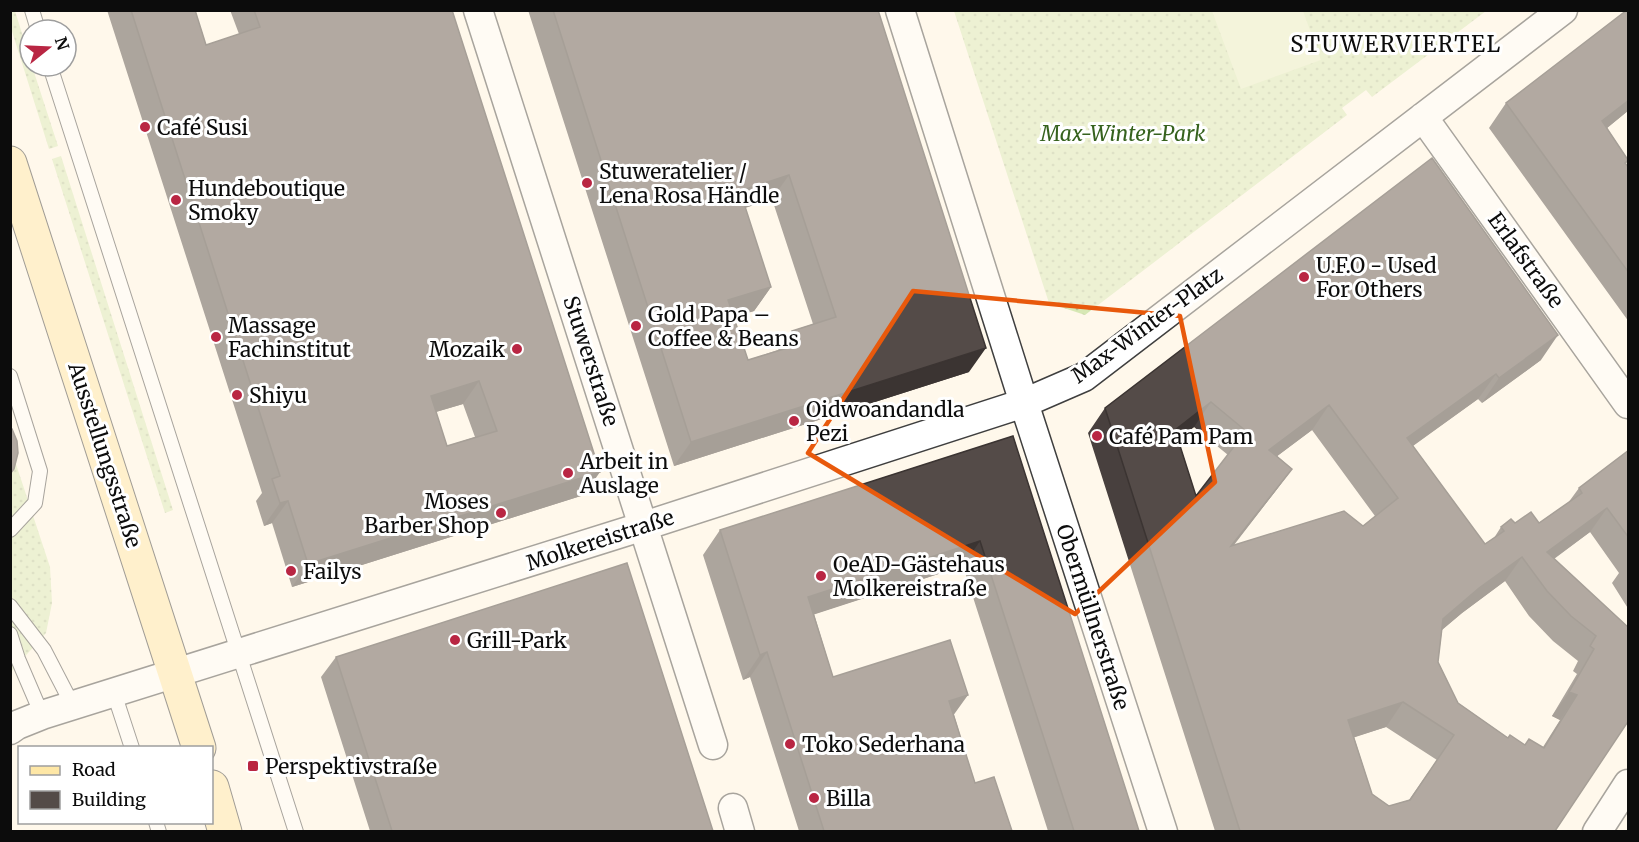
<svg xmlns="http://www.w3.org/2000/svg" width="1639" height="842" viewBox="0 0 1639 842" font-family="Merriweather,serif">
  <style>
    .grass { fill: url(#grass-dots) }
    .pitch { fill: #e7efc7 }
    .lines { fill: none; stroke-linecap: round; stroke-linejoin: round }
    .service-casing { stroke: #3f3f3f; stroke-width: 16 }
    .minor-casing { stroke: #3f3f3f; stroke-width: 31 }
    .secondary-casing { stroke: #2e2e2e; stroke-width: 35 }
    .service { stroke: #fff; stroke-width: 14 }
    .minor { stroke: #fff; stroke-width: 28 }
    .secondary { stroke: #fee7a6; stroke-width: 33 }
    .wall { fill: #48403e; fill-rule: evenodd }
    .shaded-wall { fill: #3b3432 }
    .building { fill: #544b48; stroke: #3b3432; stroke-width: 1.5; fill-rule: evenodd }
    .marked { fill: none; stroke: #e8590c; stroke-width: 4.5; stroke-linejoin: round }
    .poi-dot { fill: #b92643; stroke: #fff; stroke-width: 2 }
    .labels { text-anchor: middle; dominant-baseline: central; stroke-width: 6; stroke-linejoin: round; paint-order: stroke }
    .poi-label { font-size: 21px; fill: #0c0c0c; stroke: #fff; text-anchor: start }
    .park-label { font-size: 21px; font-style: italic; fill: #36621e; stroke: #fff }
    .street-label { font-size: 21px; fill: #0c0c0c; stroke: #fff }
    .neighbourhood-label { font-size: 22px; letter-spacing: 1.5px; fill: #0c0c0c; stroke: #fff }
  </style>
  <defs>
    <pattern id="grass-dots" width="8" height="8" patternUnits="userSpaceOnUse" patternTransform="scale(1.5)"><rect width="8" height="8" fill="#d7e8b5"/><path d="M2 2h.1M6 6h.1" fill="none" stroke="#b7c69a" stroke-width="1.8" stroke-linecap="round"/></pattern>
  </defs>
  <rect width="100%" height="100%" fill="#fff8eb"/>
  <path class="grass" d="M10,11H15L30,59V66H32L58,146L49,149L11,28Z
    M954,11H1486L1372,97L1366,90L1342,108L1347,115L1085,315L1049,303Z
    M61,156L173,510L165,513L52,159Z
    M10,446L50,567L52,603L46,633L11,672Z"/>
  <path class="pitch" d="M1212,11H1303L1321,60L1241,89Z"/>
  <g class="lines">
    <g class="service-casing">
      <path id="service" d="M32,10L38,30
        M50,66L296,832
        M10,376L40,471L35,503L10,530
        M10,606L44,650L73,706
        M10,634L18,659L42,715
        M114,693L132,748
        M156,822L159,832"/>
    </g>
    <g class="minor-casing">
      <path id="minor" d="M478,10L713,745
        M900,10L1024,403L1163,832
        M1423,117L1628,404
        M10,730L17,725L42,715L644,526L1024,403L1084,377L1563,10
        M733,808L740,832
        M1597,832L1628,784"/>
    </g>
    <g class="secondary-casing">
      <path id="secondary" d="M10,163L199,748
        M212,787L225,832"/>
    </g>
    <use href="#service" class="service"/>
    <use href="#minor" class="minor"/>
    <use href="#secondary" class="secondary"/>
  </g>
  <path class="wall" d="M107,10H195L206,45L239,34L230,10H311L584,495L292,587L272,523L264,526L256,501L262,493ZM463,404L475,437L447,446L436,412Z
    M528,10H878L969,372L674,466ZM772,199L813,324L792,331L778,350L748,360L734,317L754,311L771,287L745,208Z
    M1629,10V110L1607,128L1628,160L1626,164L1629,168V322L1489,128L1506,103Z
    M1541,360L1482,403L1478,399L1413,446L1485,544L1494,538L1501,527L1515,523H1539L1568,503L1579,488L1629,450V610L1612,583L1619,573L1590,532L1554,559L1629,628L1555,831H1215L1088,433L1105,408ZM1194,427L1228,455L1196,496L1178,439ZM1312,430L1375,516L1363,526L1234,545L1274,493L1292,469L1277,456ZM1505,581L1529,616L1553,641L1578,661L1573,671L1577,674L1552,716L1560,720L1543,747L1525,745L1508,738L1458,703L1438,662L1442,630L1462,613ZM1386,727L1437,760L1409,800L1389,806L1372,794L1354,737Z
    M1013,436L1139,831H1048L963,566L814,614L833,677L954,715L975,783L1012,831H799L750,677L743,680L703,555L720,530Z
    M336,657L713,831H370L321,677Z"/>
  <path class="shaded-wall" d="M1629,100V110L1585,146L1602,121Z
    M789,175L772,199L723,215L740,191Z
    M771,287L754,311L711,324L728,300Z
    M1558,335L1541,360L1482,403L1499,378Z
    M986,348L969,372L674,466L691,442Z
    M1496,374L1478,399L1390,462L1407,438Z
    M479,381L463,404L415,418L431,396Z
    M1211,402L1194,427L1158,455L1175,430Z
    M1329,405L1312,430L1252,475L1269,450Z
    M1292,469L1274,493L1213,571L1231,546Z
    M600,472L584,495L292,587L308,564Z
    M288,501L272,523L264,526L280,503Z
    M1607,508L1590,532L1534,573L1547,552Z
    M980,541L963,566L791,622L808,597Z
    M1522,557L1505,581L1462,613L1426,643L1443,619L1479,588Z
    M767,652L750,677L743,680L760,655Z
    M1569,692L1577,695L1560,720L1552,716Z
    M968,695L950,720L949,701Z
    M1403,702L1386,727L1331,745L1348,720Z"/>
  <path class="building" d="M131,10H195L206,45L260,27L254,10H311V11L314,10H452L600,472L308,564L288,501L280,503L272,479L280,476ZM479,381L497,431L447,446L431,396Z
    M553,10H878L986,348L691,442ZM789,175L836,317L792,331L797,345L748,360L728,300L771,287L740,191Z
    M1627,10H1629V100L1602,121L1628,160L1625,163L1629,168V273L1506,103Z
    M1432,158L1558,335L1499,378L1496,374L1407,438L1485,544L1504,531L1501,527L1511,519L1515,523L1531,512L1539,523L1582,493L1579,488L1629,450V538L1607,508L1547,552L1629,628V720L1555,831H1240L1105,408ZM1211,402L1246,431L1196,496L1175,430ZM1329,405L1398,498L1363,526L1344,511L1231,546L1292,469L1269,450ZM1522,557L1547,591L1571,616L1596,636L1590,646L1594,649L1569,692L1577,695L1544,748L1529,739L1525,745L1510,735L1508,738L1458,703L1438,662L1443,619L1479,588ZM1403,702L1454,735L1410,800L1389,806L1372,794L1348,720Z
    M10,427L12,429L17,441L18,453L14,469L10,474Z
    M1013,436L1139,831H1074L980,541L808,597L833,677L950,640L968,695L949,701L975,783L994,777L1012,831H824L767,652L760,655L720,530Z
    M627,563L713,831H392L336,657Z"/>
  <path d="M0 0H1639V842H0ZM913,291L1180,316L1215,482L1075,614L808,453Z" fill="#fff8eb" fill-opacity=".55" fill-rule="evenodd"/>
  <path class="marked" d="M913,291L1180,316L1215,482L1075,614L808,453Z"/>
  <g class="poi-dot">
    <circle cx="145" cy="127" r="6"/>
    <circle cx="587" cy="183" r="6"/>
    <circle cx="176" cy="200" r="6"/>
    <circle cx="1304" cy="277" r="6"/>
    <circle cx="636" cy="326" r="6"/>
    <circle cx="216" cy="337" r="6"/>
    <circle cx="517" cy="349" r="6"/>
    <circle cx="237" cy="395" r="6"/>
    <circle cx="794" cy="421" r="6"/>
    <circle cx="1097" cy="436" r="6"/>
    <circle cx="568" cy="473" r="6"/>
    <circle cx="501" cy="513" r="6"/>
    <circle cx="291" cy="571" r="6"/>
    <circle cx="821" cy="576" r="6"/>
    <circle cx="455" cy="640" r="6"/>
    <circle cx="790" cy="744" r="6"/>
    <rect x="247" y="760" width="12" height="12" rx="3"/>
    <circle cx="814" cy="798" r="6"/>
  </g>
  <g class="labels">
    <g class="poi-label">
      <text x="157" y="127">Café Susi</text>
      <text x="599" y="171">Stuweratelier /<tspan x="599" dy="24">Lena Rosa Händle</tspan></text>
      <text x="188" y="188">Hundeboutique<tspan x="188" dy="24">Smoky</tspan></text>
      <text x="1316" y="265">U.F.O - Used<tspan x="1316" dy="24">For Others</tspan></text>
      <text x="648" y="314">Gold Papa –<tspan x="648" dy="24">Coffee &amp; Beans</tspan></text>
      <text x="228" y="325">Massage<tspan x="228" dy="24">Fachinstitut</tspan></text>
      <text x="505" y="349" text-anchor="end">Mozaik</text>
      <text x="249" y="395">Shiyu</text>
      <text x="806" y="409">Oidwoandandla<tspan x="806" dy="24">Pezi</tspan></text>
      <text x="1109" y="436">Café Pam Pam</text>
      <text x="580" y="461">Arbeit in<tspan x="580" dy="24">Auslage</tspan></text>
      <text x="489" y="501" text-anchor="end">Moses<tspan x="489" dy="24">Barber Shop</tspan></text>
      <text x="833" y="564">OeAD-Gästehaus<tspan x="833" dy="24">Molkereistraße</tspan></text>
      <text x="303" y="571">Failys</text>
      <text x="467" y="640">Grill-Park</text>
      <text x="802" y="744">Toko Sederhana</text>
      <text x="265" y="766">Perspektivstraße</text>
      <text x="826" y="798">Billa</text>
    </g>
    <g class="park-label">
      <text x="1123" y="133">Max-Winter-Park</text>
    </g>
    <g class="street-label">
      <text transform="translate(1526 260) rotate(54)">Erlafstraße</text>
      <text transform="translate(1147 325) rotate(-36)">Max-Winter-Platz</text>
      <text transform="translate(591 361) rotate(72)">Stuwerstraße</text>
      <text transform="translate(105 455) rotate(72)">Ausstellungsstraße</text>
      <text transform="translate(600 540) rotate(-18)">Molkereistraße</text>
      <text transform="translate(1093 617) rotate(72)">Obermüllnerstraße</text>
    </g>
    <g class="neighbourhood-label">
      <text x="1396" y="44">STUWERVIERTEL</text>
    </g>
  </g>
  <rect width="1639" height="842" fill="none" stroke="#0c0c0c" stroke-width="24"/>
  <rect x="18" y="746" width="195" height="78" fill="#ffffff" stroke="#9e9e9e" stroke-width="1.5"/>
  <rect x="30" y="766" width="30" height="9" fill="#fee7a6" stroke="#9e9e9e" stroke-width="1.5"/>
  <text x="72" y="776" font-size="18" fill="#0c0c0c">Road</text>
  <rect x="30" y="791" width="30" height="18" fill="#544b48" stroke="#9e9e9e" stroke-width="1.5"/>
  <text x="72" y="806" font-size="18" fill="#0c0c0c">Building</text>
  <g transform="translate(48 48) rotate(72)"><circle r="28" fill="#ffffff" stroke="#9e9e9e" stroke-width="1.5"/>
  <path d="M0-4.5L10 22L0 15L-10 22Z" fill="#b92643"/>
  <text y="-9" font-size="16" font-weight="bold" text-anchor="middle" fill="#0c0c0c">N</text>
  </g>
</svg>
